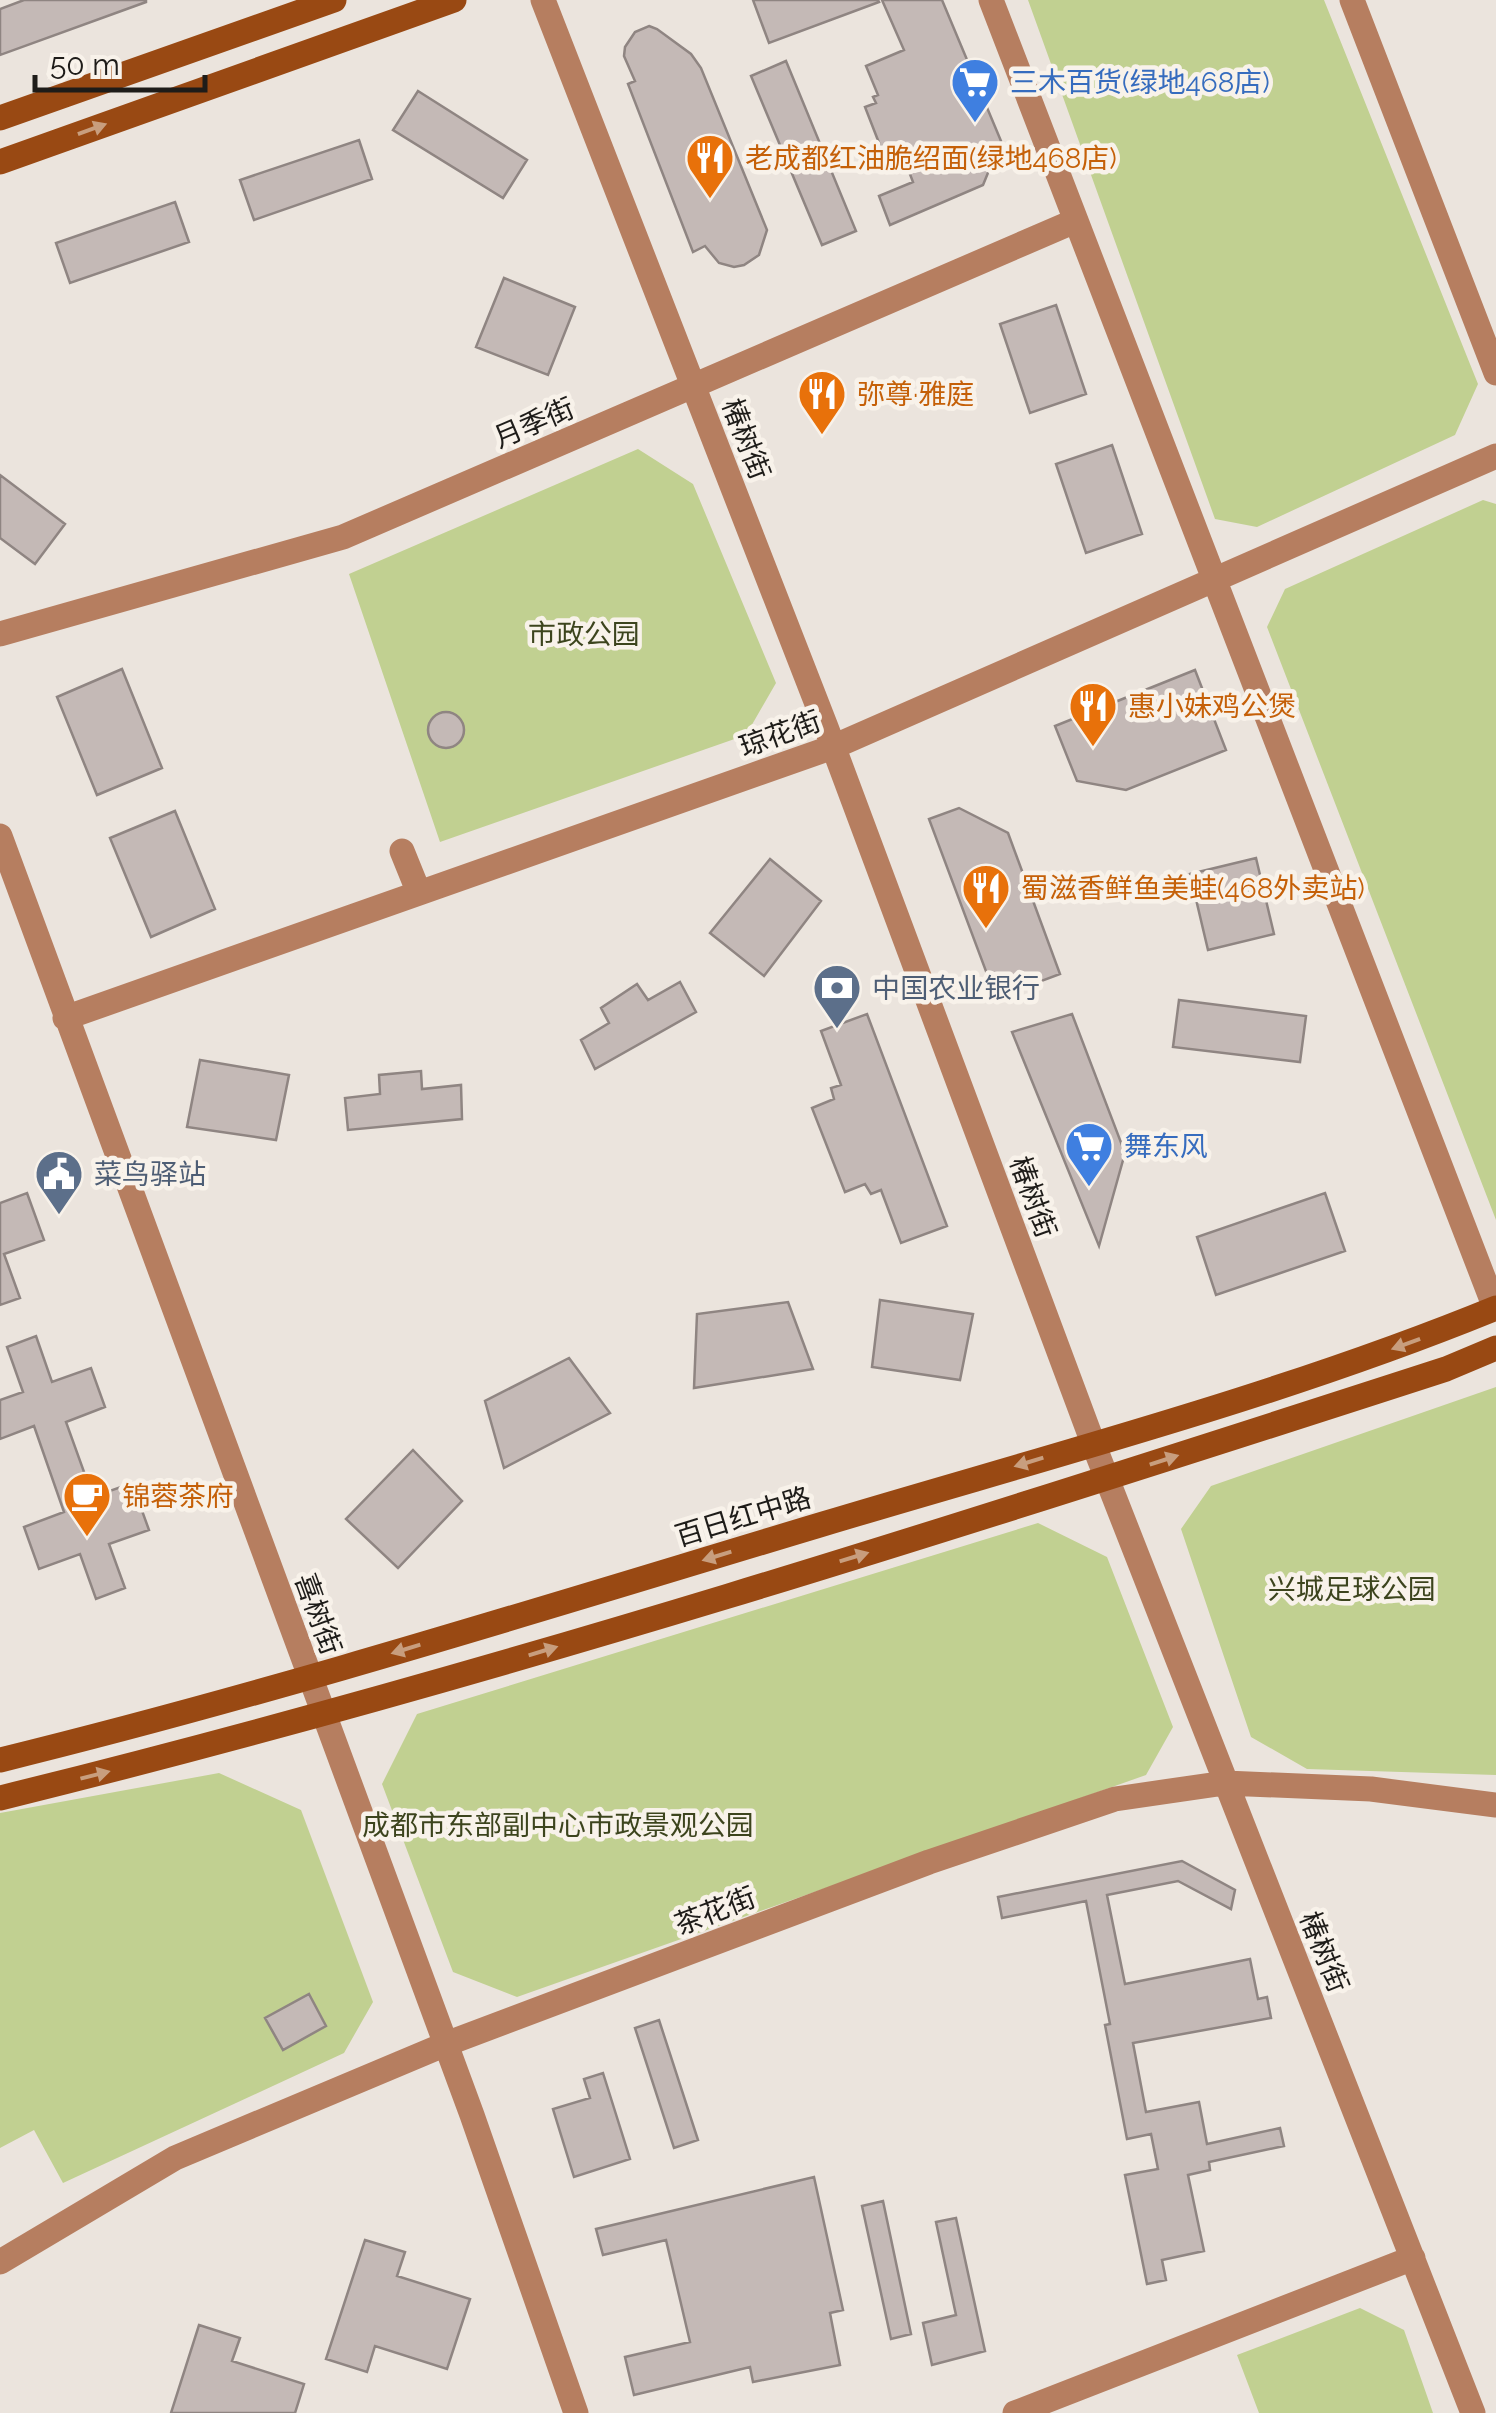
<svg xmlns="http://www.w3.org/2000/svg" width="1496" height="2413" viewBox="0 0 1496 2413" font-family="Raleway,'Noto Sans SC',sans-serif">
  <style>
    .green { fill: #c1d091 }
    .building { fill: #c4b9b6; stroke: #8f8582; stroke-width: 2.5 }
    .lines { fill: none; stroke-linecap: round; stroke-linejoin: round }
    .street { stroke: #b67e60; stroke-width: 25 }
    .secondary { stroke: #994913; stroke-width: 25 }
    .oneway { fill: #c89e7e }
    .labels { text-anchor: middle; dominant-baseline: central; stroke-width: 9; stroke-linejoin: round; paint-order: stroke }
    .shop-label { font-size: 28px; fill: #366cbe; stroke: #f8f2ea; text-anchor: start }
    .food-label { font-size: 28px; fill: #c56008; stroke: #f8f2ea; text-anchor: start }
    .street-label { font-size: 28px; fill: #1e1c19; stroke: #f8f2ea }
    .park-label { font-size: 28px; fill: #3c441d; stroke: #f8f2ea }
    .service-label { font-size: 28px; fill: #4e5e75; stroke: #f8f2ea; text-anchor: start }
  </style>
  <rect width="100%" height="100%" fill="#ebe4dd"/>
  <path class="green" d="M1028,0H1324L1478,384L1455,435L1257,527L1215,519Z
    M638,449L693,484L776,683L746,735L440,842L349,574Z
    M1483,500L1496,504V1220L1267,627L1285,589Z
    M1496,1387V1775L1307,1769L1251,1737L1181,1529L1211,1486Z
    M1038,1523L1107,1557L1173,1727L1146,1775L517,1997L453,1972L382,1784L417,1714Z
    M219,1773L301,1810L373,2002L344,2053L63,2183L34,2130L0,2148V1813Z
    M1360,2308L1404,2330L1433,2413H1259L1237,2355Z"/>
  <path class="building" d="M24,0H146V2L0,55V9Z
    M753,0H878L879,2L769,43Z
    M882,0H942L1001,141L983,185L890,225L879,196L913,182L900,148L894,151L891,144L881,148L865,107L876,103L873,97L878,95L866,66L904,50Z
    M649,26L657,29L691,54L701,68L767,230L759,255L744,265L734,267L719,263L705,246L693,252L628,84L635,81L624,56L625,47L635,32Z
    M786,61L856,231L822,245L751,76Z
    M418,91L527,160L503,198L393,130Z
    M359,140L372,179L254,220L240,180Z
    M175,202L189,242L70,283L56,243Z
    M504,278L575,307L548,375L476,347Z
    M1056,305L1086,394L1030,413L1000,324Z
    M1112,445L1142,534L1086,553L1056,464Z
    M0,475L65,524L35,564L0,538Z
    M122,669L162,768L97,795L57,697Z
    M1195,670L1226,750L1126,790L1077,781L1055,726Z
    M428 730a18 18 0 1 1 36 0a18 18 0 1 1-36 0Z
    M959,808L1008,833L1060,974L996,998L929,819Z
    M175,811L215,909L151,937L110,838Z
    M1256,858L1274,934L1208,950L1190,874Z
    M770,859L821,901L764,976L710,933Z
    M680,982L696,1012L595,1069L581,1040L609,1023L601,1008L637,984L648,1000Z
    M1179,1000L1306,1016L1300,1062L1173,1047Z
    M867,1014L947,1226L901,1243L881,1190L871,1194L865,1184L845,1192L812,1108L834,1099L831,1088L841,1085L821,1031Z
    M1072,1014L1125,1153L1099,1246L1012,1032Z
    M200,1060L289,1075L276,1140L187,1127Z
    M421,1071L422,1089L461,1085L462,1119L348,1130L345,1098L380,1094L379,1075Z
    M27,1193L44,1240L4,1254L20,1298L0,1305V1203Z
    M1325,1193L1345,1251L1216,1295L1197,1237Z
    M880,1300L973,1314L960,1380L872,1367Z
    M788,1302L813,1369L694,1388L697,1314Z
    M36,1336L52,1382L91,1368L105,1407L66,1422L93,1497L132,1483L149,1530L109,1544L125,1588L96,1599L80,1554L39,1569L24,1527L64,1512L34,1426L0,1439V1400L23,1392L7,1347Z
    M569,1358L610,1413L504,1468L485,1401Z
    M413,1450L462,1501L398,1568L346,1519Z
    M1182,1861L1235,1890L1231,1909L1178,1881L1107,1895L1125,1984L1250,1959L1258,1999L1267,1997L1271,2018L1133,2043L1146,2112L1199,2102L1207,2144L1280,2128L1284,2146L1209,2162L1210,2170L1188,2175L1204,2251L1162,2260L1166,2280L1147,2284L1125,2175L1158,2169L1151,2134L1127,2139L1105,2025L1110,2024L1086,1901L1002,1918L998,1897Z
    M309,1994L326,2026L283,2050L265,2018Z
    M659,2020L698,2140L674,2148L635,2028Z
    M603,2073L630,2159L574,2177L553,2109L590,2098L584,2079Z
    M814,2177L843,2310L830,2313L840,2365L753,2382L750,2367L634,2395L625,2357L690,2342L666,2240L603,2255L596,2229Z
    M883,2201L911,2334L891,2339L862,2206Z
    M956,2218L985,2351L932,2365L923,2323L956,2315L936,2222Z
    M365,2240L405,2252L397,2276L470,2299L447,2369L375,2346L367,2372L326,2359Z
    M199,2325L240,2338L232,2361L304,2384L295,2413H171Z"/>
  <g class="lines">
    <path class="street" d="M543,0L826,727L1093,1443L1473,2413
      M991,0L1495,1308
      M1352,0L1496,373
      M0,634L343,537L1075,221
      M0,836L472,2115L576,2413
      M402,851L419,893
      M65,1018L833,747L1496,456
      M0,2262L175,2158L446,2044L929,1862L1115,1799L1225,1783L1371,1789L1496,1805
      M1015,2413L1413,2258"/>
    <path class="secondary" d="M0,118L334,0
      M0,162L454,0
      M0,1760C277,1692 550,1606 823,1524C1046,1457 1281,1396 1496,1308
      M0,1798C488,1678 967,1524 1446,1369L1496,1348"/>
  </g>
  <defs><path id="oneway-solid" d="M-6-.8H1V-3.2L6.5 0L1 3.2V.8H-6Z" transform="scale(2.5)"/></defs>
  <g class="oneway">
    <use href="#oneway-solid" transform="translate(92 129) rotate(-20)"/>
    <use href="#oneway-solid" transform="translate(1406 1344) rotate(160)"/>
    <use href="#oneway-solid" transform="translate(1164 1460) rotate(-18)"/>
    <use href="#oneway-solid" transform="translate(1029 1462) rotate(163)"/>
    <use href="#oneway-solid" transform="translate(717 1556) rotate(163)"/>
    <use href="#oneway-solid" transform="translate(854 1557) rotate(-17)"/>
    <use href="#oneway-solid" transform="translate(406 1649) rotate(163)"/>
    <use href="#oneway-solid" transform="translate(543 1651) rotate(-17)"/>
    <use href="#oneway-solid" transform="translate(95 1775) rotate(-14)"/>
  </g>
  <defs>
    <g id="supermarket-pin" transform="scale(2.5)"><path d="M0 17L-7.5 6A9.5 9.5 0 1 1 7.5 6Z" fill="#3f7fe0" stroke="#f8f2ea"/><path d="M-6-5.5h2.5l.6 2H6L4.5 2H-2.5L-4.4-4H-6ZM-1.5 3.2a1.3 1.3 0 1 0 .1 0ZM3 3.2a1.3 1.3 0 1 0 .1 0Z" fill="#fff"/></g>
    <g id="restaurant-pin" transform="scale(2.5)"><path d="M0 17L-7.5 6A9.5 9.5 0 1 1 7.5 6Z" fill="#e8710a" stroke="#f8f2ea"/><path d="M-5-6h1v4h1v-4h1v4h1v-4h1v5L-1.5 .5V6h-2V.5L-5-1ZM5-6V6H3V1.5H1.5Q1.5-4 5-6Z" fill="#fff"/></g>
    <g id="bank-pin" transform="scale(2.5)"><path d="M0 17L-7.5 6A9.5 9.5 0 1 1 7.5 6Z" fill="#5c6f8a" stroke="#f8f2ea"/><path d="M-6-4H6V4H-6ZM0-2.3a2.3 2.3 0 1 0 0 4.6a2.3 2.3 0 1 0 0-4.6Z" fill="#fff"/></g>
    <g id="civic-pin" transform="scale(2.5)"><path d="M0 17L-7.5 6A9.5 9.5 0 1 1 7.5 6Z" fill="#5c6f8a" stroke="#f8f2ea"/><path d="M-.6-6.5H3V-4.5H.6V-3L4-1V1h2V6H-6V1h2V-1L-.6-3ZM-1.2 2.5V6h2.4V2.5Z" fill="#fff"/></g>
    <g id="cafe-pin" transform="scale(2.5)"><path d="M0 17L-7.5 6A9.5 9.5 0 1 1 7.5 6Z" fill="#e8710a" stroke="#f8f2ea"/><path d="M-5.5-4.5H6V0H3Q3 3.5 0 3.5H-2.5Q-5.5 3.5-5.5 0ZM3-3.2v2h1.7v-2ZM-6 4.5H4V6H-6Z" fill="#fff"/></g>
  </defs>
  <g fill-rule="evenodd">
    <use href="#supermarket-pin" x="975" y="82"/>
    <use href="#restaurant-pin" x="710" y="158"/>
    <use href="#restaurant-pin" x="822" y="394"/>
    <use href="#restaurant-pin" x="1093" y="706"/>
    <use href="#restaurant-pin" x="986" y="888"/>
    <use href="#bank-pin" x="837" y="988"/>
    <use href="#supermarket-pin" x="1089" y="1146"/>
    <use href="#civic-pin" x="59" y="1174"/>
    <use href="#cafe-pin" x="87" y="1496"/>
  </g>
  <g class="labels">
    <g class="shop-label">
      <text x="1010" y="82">三木百货(绿地468店)</text>
      <text x="1124" y="1146">舞东风</text>
    </g>
    <g class="food-label">
      <text x="745" y="158">老成都红油脆绍面(绿地468店)</text>
      <text x="857" y="394">弥尊·雅庭</text>
      <text x="1128" y="706">惠小妹鸡公煲</text>
      <text x="1021" y="888">蜀滋香鲜鱼美蛙(468外卖站)</text>
      <text x="122" y="1496">锦蓉茶府</text>
    </g>
    <g class="street-label">
      <text transform="translate(534 423) rotate(-23)">月季街</text>
      <text transform="translate(746 439) rotate(69)">椿树街</text>
      <text transform="translate(780 734) rotate(-20)">琼花街</text>
      <text transform="translate(1033 1197) rotate(70)">椿树街</text>
      <text transform="translate(743 1517) rotate(-17)">百日红中路</text>
      <text transform="translate(318 1614) rotate(70)">喜树街</text>
      <text transform="translate(715 1911) rotate(-21)">茶花街</text>
      <text transform="translate(1324 1952) rotate(68)">椿树街</text>
    </g>
    <g class="park-label">
      <text x="584" y="634">市政公园</text>
      <text x="1352" y="1589">兴城足球公园</text>
      <text x="558" y="1825">成都市东部副中心市政景观公园</text>
    </g>
    <g class="service-label">
      <text x="872" y="988">中国农业银行</text>
      <text x="94" y="1174">菜鸟驿站</text>
    </g>
  </g>
  <path d="M35 75v15h170v-15" fill="none" stroke="#1e1c19" stroke-width="5"/>
  <text x="50" y="75" font-size="30" fill="#1e1c19" stroke="#f8f2ea" stroke-width="8" paint-order="stroke">50 m</text>
</svg>
